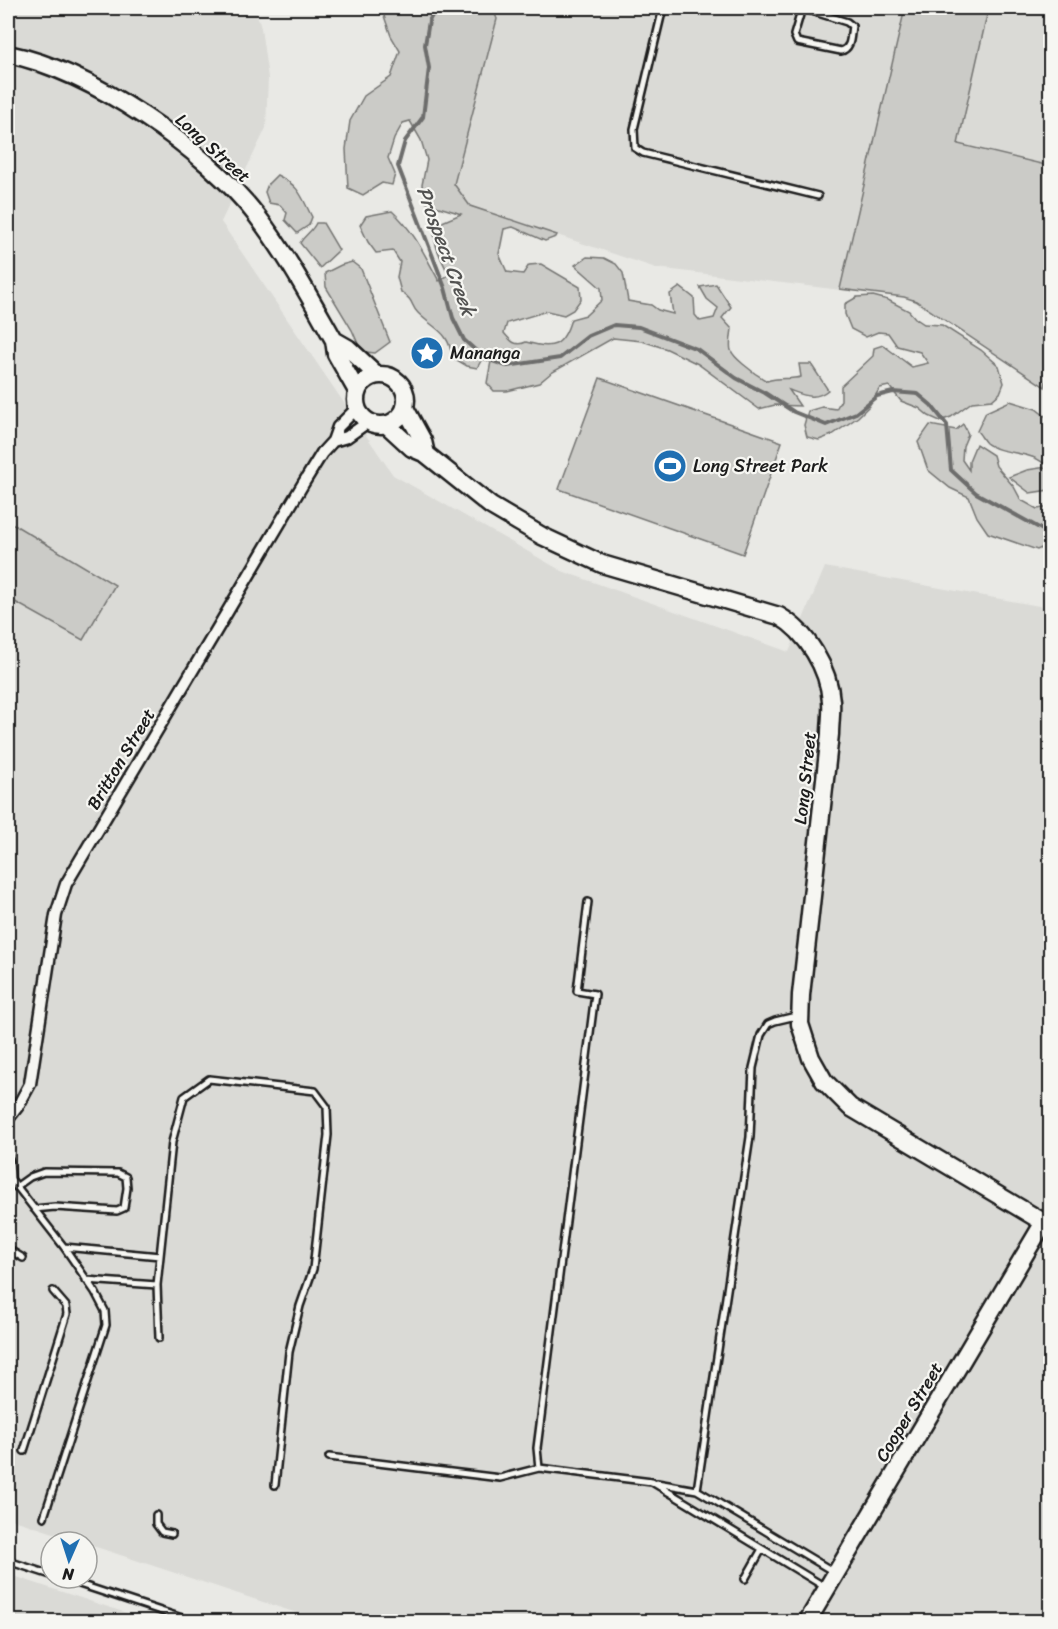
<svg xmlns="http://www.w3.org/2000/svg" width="1058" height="1629" viewBox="0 0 1058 1629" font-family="Sriracha,sans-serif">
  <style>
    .built { fill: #dadad6 }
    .green { fill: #cbcbc7; stroke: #747472; stroke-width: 1.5 }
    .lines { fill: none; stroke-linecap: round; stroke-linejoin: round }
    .stream { stroke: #6d6d6c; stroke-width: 4 }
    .lane-casing { stroke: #1c1c1c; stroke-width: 10 }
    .street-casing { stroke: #1c1c1c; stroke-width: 15 }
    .secondary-casing { stroke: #1c1c1c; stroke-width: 21 }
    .lane { stroke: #f6f6f2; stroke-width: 5 }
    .street { stroke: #f6f6f2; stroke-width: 10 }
    .secondary { stroke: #f6f6f2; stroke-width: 16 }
    .labels { text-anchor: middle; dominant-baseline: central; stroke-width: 4.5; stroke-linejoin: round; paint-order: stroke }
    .street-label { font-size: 18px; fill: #1c1c1c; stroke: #f6f6f2 }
    .poi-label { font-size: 18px; fill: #1c1c1c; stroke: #f6f6f2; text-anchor: start }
    .water-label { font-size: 20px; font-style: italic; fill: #525251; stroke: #f6f6f2 }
  </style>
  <rect width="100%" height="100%" fill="#e9e9e5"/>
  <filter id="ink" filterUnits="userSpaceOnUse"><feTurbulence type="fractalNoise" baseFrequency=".0167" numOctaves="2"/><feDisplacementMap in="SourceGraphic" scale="12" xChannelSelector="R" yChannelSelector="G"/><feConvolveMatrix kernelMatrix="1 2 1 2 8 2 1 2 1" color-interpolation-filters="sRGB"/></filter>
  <g filter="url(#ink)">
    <path class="built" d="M8,8H255L261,28L268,78L266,128L221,222L393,475L562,571L789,652L825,567L1050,608V1621H321L87,1544V1542H81L8,1518Z
      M500,8H1050V390L909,298L656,268L470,206L454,184Z
      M8,1574L50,1588L151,1621H8Z"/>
    <path class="green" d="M390,8H493L497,19L454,184L470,206L557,235L556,237L545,241L513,227L504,229L499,254L507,272L523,274L529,265L541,264L580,287L581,299L573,310L564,315L547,311L507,323L504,333C511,341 515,347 526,342C553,350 563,347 571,319L586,315L602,300L601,288L575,265L587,257L604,258L616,264L623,273L628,301L651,305L658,310L673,314L670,294L680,287L694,298L695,315L700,321L714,318L718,308L707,299L700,287L716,284L731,307L722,318L732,329C729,350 728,351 743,364C751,371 758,376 767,381C778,377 789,380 801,377L799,364H811L828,390C815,401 803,395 789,390L800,406L775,405L759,409L698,364L667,349L642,341L613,338L551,373L539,383L507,391H494L487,383L492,356L486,352L477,368L467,366L452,357C449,331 435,330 418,313C410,305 415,301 401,292L397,277L400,262L393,251L376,253L368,242L360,225L366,216L392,211C415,232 424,254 439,281L449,275C442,260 431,242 435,225L461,214C449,209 438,208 426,202L422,185L427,160L421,140L410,121L403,123L394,139L388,158L395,174L392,185L382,183L363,195L348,188L346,149L350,121L364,96L391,77L400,51L391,36L384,16Z
      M905,8H955L987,15L958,144L1050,166V363L1045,387L916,301L904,297L840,289Z
      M277,175C300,186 301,196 312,217L309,225L297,233L285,220L287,213L280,205L269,203L265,192L268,184Z
      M316,223H323L339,250L320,268L300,243C305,234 312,232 316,223Z
      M352,262L361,269L390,342L375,353L366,352L359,346L352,330L326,287L325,273L341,265Z
      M873,296L888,300L909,311L915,318L924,324L942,325L981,350L999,366L1004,383L1000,393L992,400L972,402L951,417L940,421L929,416L919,408L901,401L889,386L880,388L869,406L858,417L832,435L819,440L807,437L804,425L808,411L822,407L836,409L841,400V386L873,356L874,348L883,345L912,367L928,363L920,352L897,346L888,333L878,332L866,337L851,329L845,314V304L857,297Z
      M600,378L782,442L743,554L559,489Z
      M1010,401L1036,409L1050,420L1049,490L1030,493L1009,477L1027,470L1047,467C1034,450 1003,456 986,443C983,440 980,434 977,431L986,412Z
      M963,424L968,434L963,446L962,460L969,470V461L976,444L993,455L996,466L1014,487L1021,500L1037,509L1050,507V544L1037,550L988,533L977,517L969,497L950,488L928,470L918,442L930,425L956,430Z
      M8,521L115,585L83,640L8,598Z"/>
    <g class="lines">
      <path class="stream" d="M436,8L429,21L425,45L429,68L423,117L405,141L398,166L445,288L453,318L464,340L484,358L507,366L560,358L588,336L614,325L639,327L697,349L736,378L765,393L794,412L826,425L856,413L877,396L893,392L918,394L931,405L947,425L951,470L976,493L1050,534"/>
      <g class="lane-casing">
        <path id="lane" d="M663,8L634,129L635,148L643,153L818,196
          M802,8L794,35L797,42L841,51C852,48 850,36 852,26L847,22L802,8
          M8,1156L10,1161L11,1179
          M8,1178L11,1179L64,1247L95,1292L105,1311L106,1325L44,1517
          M16,1187L30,1177L44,1172L118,1173L126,1177L127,1188L124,1208L117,1211L55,1207L34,1209
          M64,1247L160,1256
          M8,1249L23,1258
          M86,1280L157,1285
          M159,1338L157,1285L172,1142L184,1097L209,1079L315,1091L327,1107L328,1135L313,1269L300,1306L289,1352L275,1485
          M24,1451L67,1314L66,1306L53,1291
          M329,1457L500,1478L539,1468L652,1482L825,1587
          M539,1468L537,1448L595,994L577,991L588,902
          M657,1483L697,1490L834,1572
          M697,1490L750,1137L753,1068L761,1035L768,1024L775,1021L796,1016
          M156,1515V1524L162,1532L172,1534
          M8,1561L51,1575
          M61,1578L194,1622
          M745,1579L762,1549"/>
      </g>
      <g class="street-casing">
        <path id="street" d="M333,441L347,437L368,422
          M8,1119L18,1106L30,1084L56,915L66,884L303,484L322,453L333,441L338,427L357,408"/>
      </g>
      <g class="secondary-casing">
        <path id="secondary" d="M8,54C92,71 205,149 257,216C287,255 310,298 334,340L336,354L357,391
          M334,340L348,348L377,375
          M356 400a25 25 0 1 1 50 0a25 25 0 1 1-50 0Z
          M405,408L423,441L426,454
          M387,425L412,448L426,454L491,506L542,536L602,564L779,616C807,632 829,669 831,701C832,712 830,724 830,734L801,995L800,1024L811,1058L824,1081L850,1107L1050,1226
          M807,1622L1044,1222"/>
      </g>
      <use href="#lane" class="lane"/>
      <use href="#street" class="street"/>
      <use href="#secondary" class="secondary"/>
    </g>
  </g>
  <defs>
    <g id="sight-disc" transform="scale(1.725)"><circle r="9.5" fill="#1f6fb2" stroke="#f6f6f2"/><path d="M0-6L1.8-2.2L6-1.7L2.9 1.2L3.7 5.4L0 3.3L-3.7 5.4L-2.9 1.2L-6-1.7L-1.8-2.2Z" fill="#fff"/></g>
    <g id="stadium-disc" transform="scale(1.725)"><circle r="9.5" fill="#1f6fb2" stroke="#f6f6f2"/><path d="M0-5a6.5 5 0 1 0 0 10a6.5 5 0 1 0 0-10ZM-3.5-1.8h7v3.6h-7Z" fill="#fff"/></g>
  </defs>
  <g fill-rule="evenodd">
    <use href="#sight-disc" x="427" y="353"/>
    <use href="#stadium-disc" x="670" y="466"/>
  </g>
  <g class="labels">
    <g class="street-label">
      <text transform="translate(213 148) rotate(42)">Long Street</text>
      <text transform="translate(121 759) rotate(-59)">Britton Street</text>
      <text transform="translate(805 778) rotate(-84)">Long Street</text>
      <text transform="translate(909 1412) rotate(-59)">Cooper Street</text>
    </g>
    <g class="poi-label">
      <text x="450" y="353">Mananga</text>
      <text x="693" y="466">Long Street Park</text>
    </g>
    <g class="water-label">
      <text transform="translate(446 251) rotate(70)">Prospect Creek</text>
    </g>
  </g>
  <rect width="1058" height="1629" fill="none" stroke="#f6f6f2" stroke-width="30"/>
  <rect x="15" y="15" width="1028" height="1599" fill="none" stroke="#1c1c1c" stroke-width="2" filter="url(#ink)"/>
  <g transform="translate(69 1560) rotate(183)"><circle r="28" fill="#f6f6f2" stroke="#9f9f9c" stroke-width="1.5"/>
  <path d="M0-4.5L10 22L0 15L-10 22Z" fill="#1f6fb2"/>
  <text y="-9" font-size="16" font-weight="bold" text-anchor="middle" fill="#1c1c1c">N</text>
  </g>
</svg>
